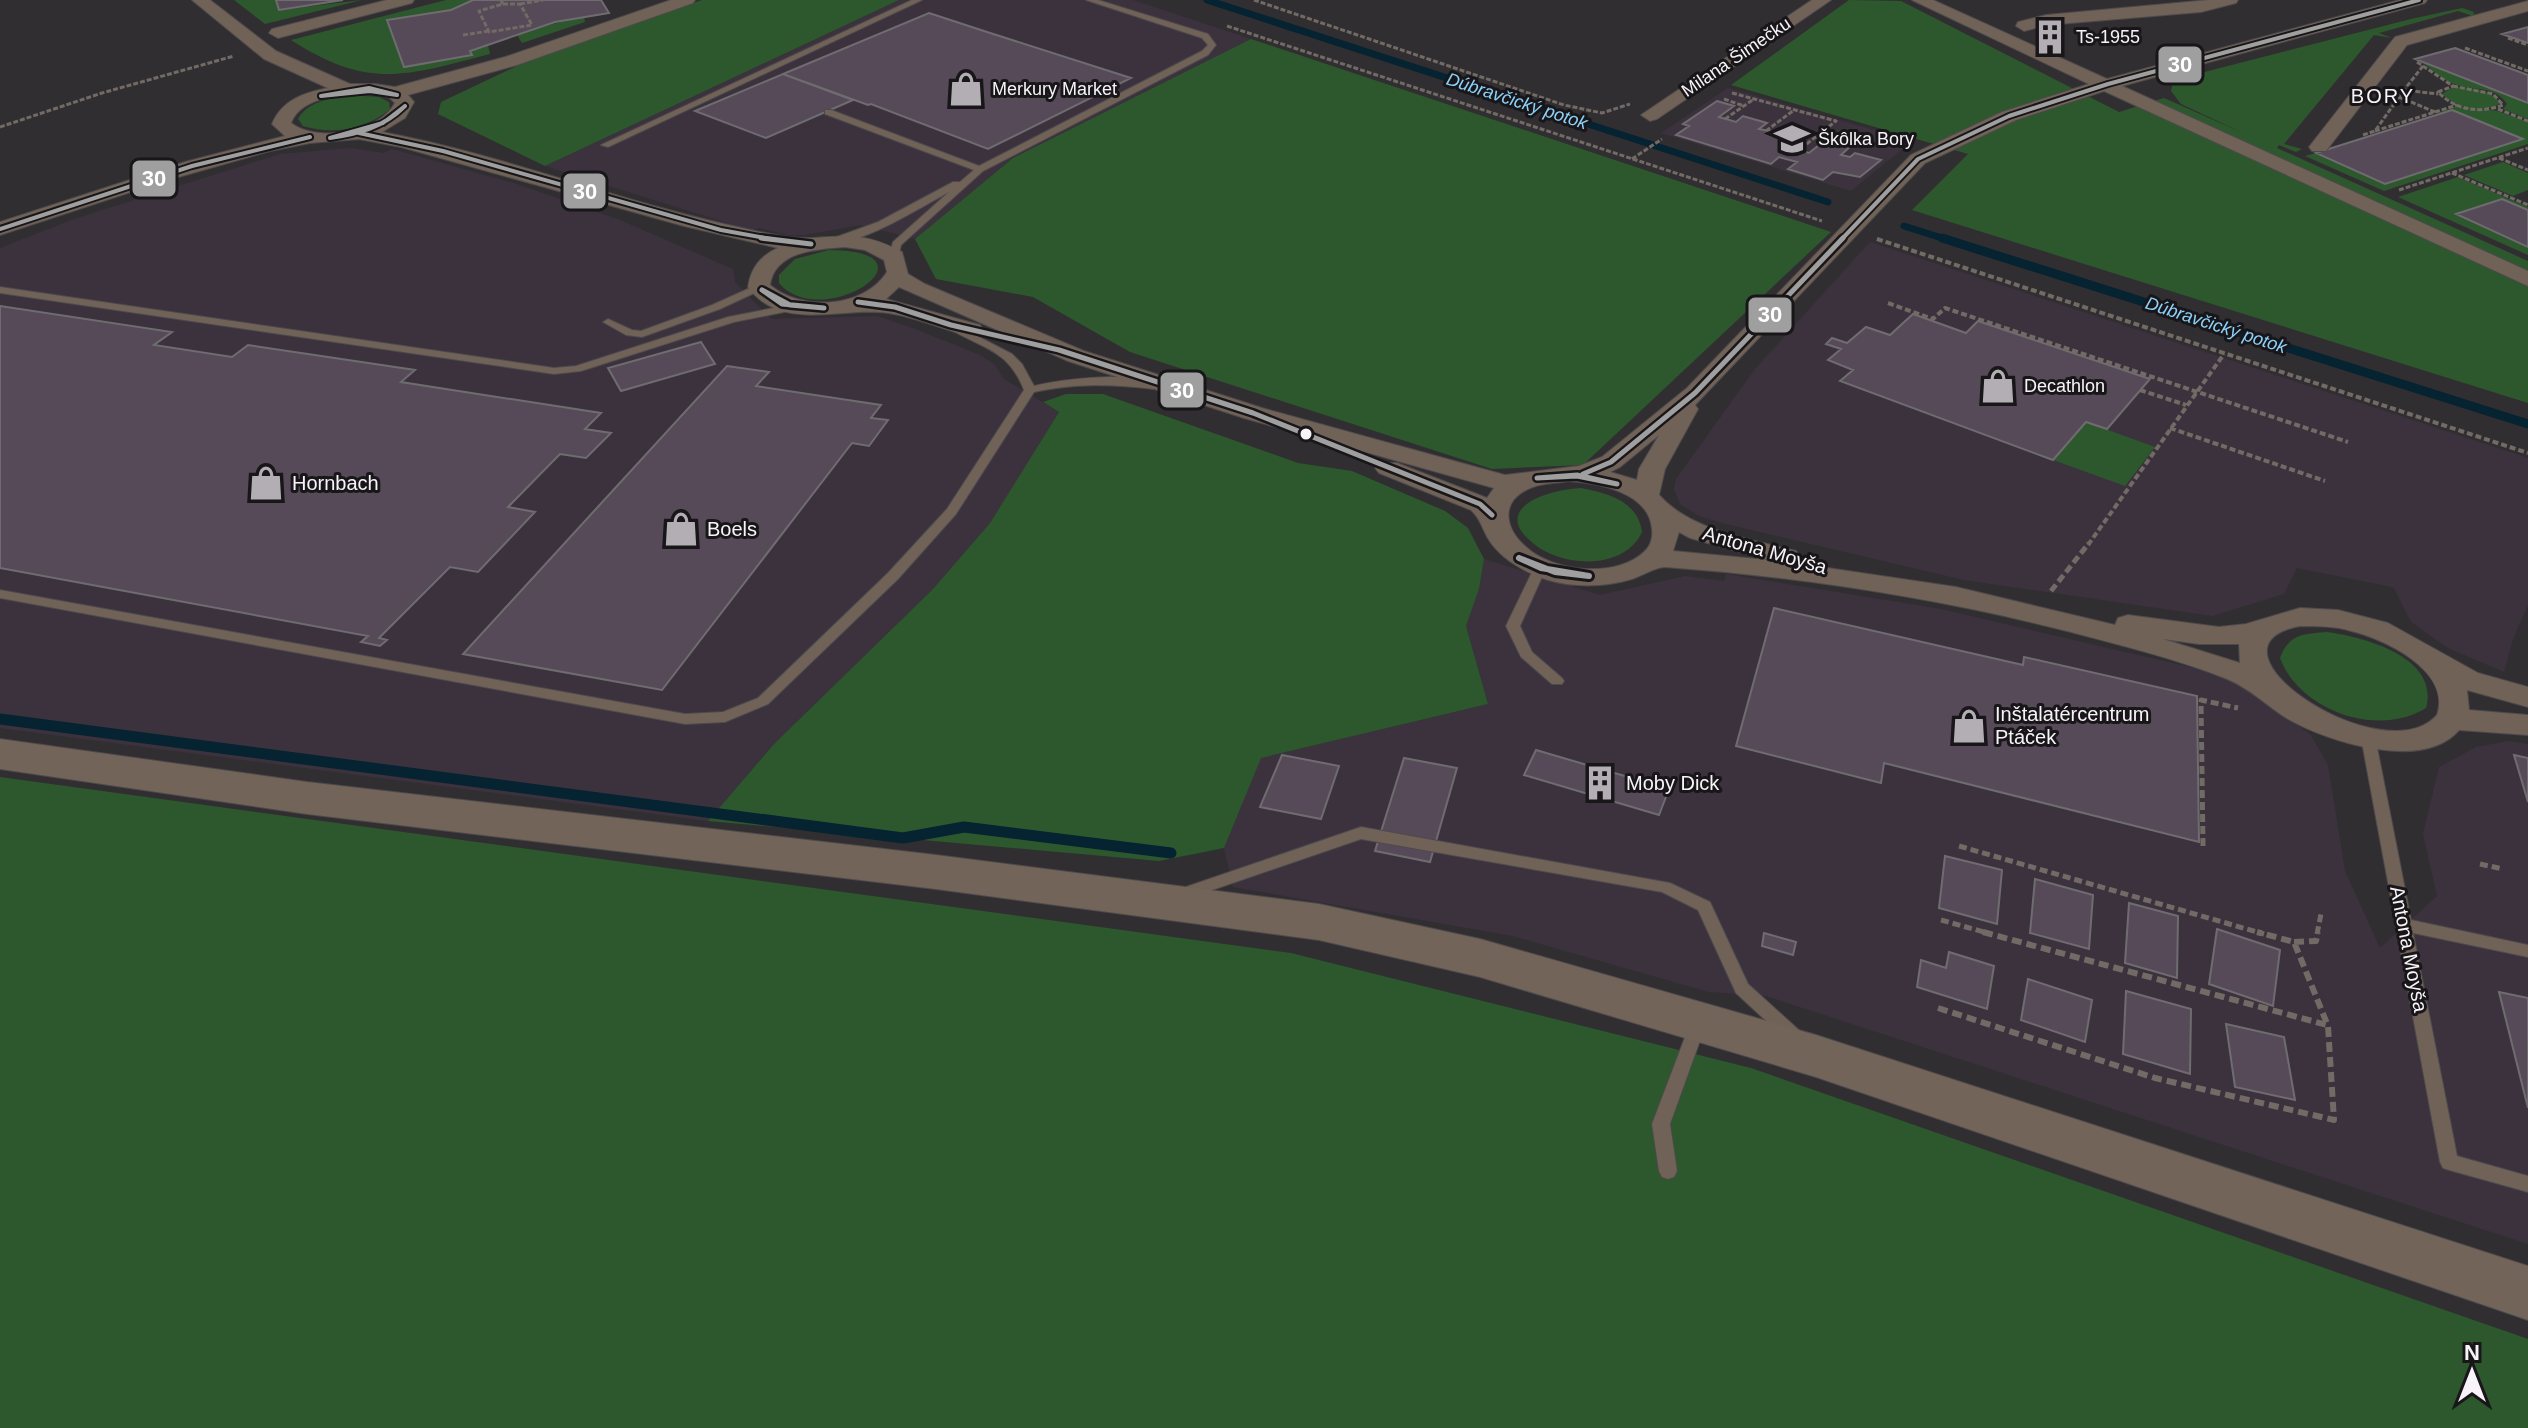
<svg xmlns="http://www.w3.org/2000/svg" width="2528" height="1428" viewBox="0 0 2528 1428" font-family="Arial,sans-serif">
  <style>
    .built { fill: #3b323e }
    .green { fill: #2d582d }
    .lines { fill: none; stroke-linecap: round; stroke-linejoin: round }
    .stream-far2 { stroke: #052331; stroke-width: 7 }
    .stream-far1 { stroke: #052331; stroke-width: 9 }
    .stream { stroke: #052331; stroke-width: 11 }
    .building { fill: #564a59; stroke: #6f6c70; stroke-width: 2 }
    .lane-casing { stroke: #4d4a4d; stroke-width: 2 }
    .street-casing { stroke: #4d4a4d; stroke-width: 2 }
    .secondary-casing { stroke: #4d4a4d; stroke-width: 2 }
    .path-far3 { stroke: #726a64; stroke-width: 3; stroke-dasharray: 5 2; stroke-linecap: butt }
    .path-far2 { stroke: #726a64; stroke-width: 4; stroke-dasharray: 6 3; stroke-linecap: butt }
    .path-far1 { stroke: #726a64; stroke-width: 5; stroke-dasharray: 8 4; stroke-linecap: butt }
    .path { stroke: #726a64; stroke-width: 6; stroke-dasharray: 10 5; stroke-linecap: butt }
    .lane { fill: #706257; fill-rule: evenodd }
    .street { fill: #706257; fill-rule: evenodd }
    .secondary { fill: #726458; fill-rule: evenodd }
    .bus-1-far2-casing { stroke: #181619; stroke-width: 8 }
    .bus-1-far1-casing { stroke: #181619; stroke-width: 10 }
    .bus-1-casing { stroke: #181619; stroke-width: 12 }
    .bus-1-far2 { stroke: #9f9f9f; stroke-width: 4 }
    .bus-1-far1 { stroke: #9f9f9f; stroke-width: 5 }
    .bus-1 { stroke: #9f9f9f; stroke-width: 6 }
    .bus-dot { fill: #f7f3f8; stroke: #181619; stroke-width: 3 }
    .labels { text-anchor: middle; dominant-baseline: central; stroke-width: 6; stroke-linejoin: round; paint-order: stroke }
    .far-poi-label { font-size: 18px; fill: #f7f3f8; stroke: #181619; text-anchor: start }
    .far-street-label { font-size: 18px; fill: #f7f3f8; stroke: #181619 }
    .far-water-label { font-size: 18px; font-style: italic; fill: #8bd1f9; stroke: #181619 }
    .far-quarter-label { font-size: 20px; letter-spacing: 2px; fill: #f7f3f8; stroke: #181619 }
    .poi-label { font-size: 20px; fill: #f7f3f8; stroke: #181619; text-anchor: start }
    .street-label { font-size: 20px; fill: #f7f3f8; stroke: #181619 }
    .line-badge { stroke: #181619; stroke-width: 3 }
    .badge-label { font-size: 22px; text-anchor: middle; font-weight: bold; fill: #fff }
  </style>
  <rect width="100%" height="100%" fill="#312e32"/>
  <path class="built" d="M899,0H1133L1251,39L1013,158L915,239L861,225L804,235H788L759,228L753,231L545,166Z
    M1728,88L1912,141L1851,191L1661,133Z
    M351,148L383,153L392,149L514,183L620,220L733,269L735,282L771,319L877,316L910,327L980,355L994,364L1004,379L1059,412L990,523L933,589L774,744L708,821L0,728V248L74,219L280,154Z
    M1870,242L2528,458V605L2513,639L2504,672L2448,648L2411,622L2394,588L2382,585L2297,568L2284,594L2212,616L1964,580L1726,524L1699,516L1680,504L1674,489L1676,479L1755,369Z
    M1484,559L1600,595L1685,576L1724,581L1726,574L1941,609L2211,672L2251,688L2311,735L2328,765L2345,871L2380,948L2437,896L2423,834L2439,767L2476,747L2508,741L2528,744V1244L1766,996L1709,992L1513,936L1233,887L1224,848L1260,758L1488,704L1466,626L1479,589Z"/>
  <path class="green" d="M234,0H276L279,10L362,0L265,24Z
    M446,0H473L451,10L387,20L404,67L471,54L470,51C508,38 545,24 584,17L585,22L522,43L517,35L488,45L490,54C405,76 369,90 291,40Z
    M702,0H899L545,166L438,114L441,102L536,57Z
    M1849,0L1901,1L2119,112L2164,98L2243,133L2181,104L2171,91L2173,83L2193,75L2411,19L2462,8L2474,12L2473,16L2458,11L2379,33L2392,38L2374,35L2284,144L2302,149L2296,152L2279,145L2277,148L2528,261V403L1912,210L1968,154L1731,85Z
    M1251,39L1831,232L1583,465L1492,469L1130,352L1033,297L936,279L915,239L1013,158Z
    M2421,62L2528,103V119L2503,109L2507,104C2495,85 2472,91 2454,84C2442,80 2431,68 2421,62Z
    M2453,87C2470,87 2490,89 2500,103C2485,115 2455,107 2442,94Z
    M349,95L379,97L389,102L390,109C366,130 332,135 303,126L298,119C308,101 330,99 349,95Z
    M2457,106L2498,111L2528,122V144L2384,191L2305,156L2316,153L2385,184L2441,114L2437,113Z
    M2503,162L2528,173V190L2513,196L2464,175Z
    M2458,177L2528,207V210L2502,199L2457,215L2528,247V255L2398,197Z
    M829,250C946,251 822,334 779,283V275L795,259Z
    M1066,394H1103L1298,463L1352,471L1445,511L1468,528L1484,559L1479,589L1466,626L1488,704L1261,758L1224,848L1159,861L708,821L774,744L933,589L990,523L1059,412L1043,402Z
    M2086,422L2155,447L2125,486L2053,460Z
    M1581,488C1607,493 1638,501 1642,532C1625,570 1563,568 1534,544C1487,507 1552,489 1581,488Z
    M2327,632C2364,637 2440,657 2426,708C2378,738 2300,711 2280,658C2289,634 2303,634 2327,632Z
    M0,777L1291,953L1751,1068L2528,1339V1428H0Z"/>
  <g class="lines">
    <path class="stream-far2" d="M1207,0L1828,202
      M1904,226L1948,240"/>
    <path class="stream-far1" d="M1942,238L2528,424"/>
    <path class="stream" d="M0,719L903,838L964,827L1171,853"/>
  </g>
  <path class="building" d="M276,0H343L279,10Z
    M473,0H601L609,13L555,22L470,51L472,55L404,67L387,20L451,10Z
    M929,13L987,32L1131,78L988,149L871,104L868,105L783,74Z
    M2528,27V43L2502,34Z
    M2455,48L2528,75V103L2415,59Z
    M783,74L853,100L766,138L695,111Z
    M1717,101L1734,106L1719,117L1736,122L1743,116L1767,123L1759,129L1804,138L1792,148L1809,153L1829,137L1853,144L1841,155L1850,157L1855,153L1881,160L1860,177L1833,172L1823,180L1788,169L1797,162L1779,157L1771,164L1676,135L1689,126L1683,124Z
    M2452,110L2523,139L2385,184L2316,153Z
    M2502,199L2528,210V247L2456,214Z
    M0,306L172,332L154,345L232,357L248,345L415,370L401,382L601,413L585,429L611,433L586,458L560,454L508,507L535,512L478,572L450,567L379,638L387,640L380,646L361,642L368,636L0,568Z
    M1913,314L1966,333L1978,321L2150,379L2107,429L2086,422L2053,460L1840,381L1853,370L1828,360L1841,349L1826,344L1832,338L1847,343L1866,327L1890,335Z
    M701,342L715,364L621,391L608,368Z
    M727,366L769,372L756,386L881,405L871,418L888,420L869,446L852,443L662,690L463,654Z
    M1774,608L2023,665L2024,657L2197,696L2199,842L1884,763L1881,783L1736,746Z
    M1536,750L1669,789L1659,815L1524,775Z
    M1282,755L1339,766L1321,819L1260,807Z
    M2514,755L2528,758V802Z
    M1404,758L1457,768L1430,862L1375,851Z
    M1945,856L2002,870L1997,924L1939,908Z
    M2035,879L2093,895L2089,949L2030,933Z
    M2129,903L2178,916L2177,978L2125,963Z
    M2217,929L2280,950L2273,1006L2209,984Z
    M1764,933L1796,942L1793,955L1762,946Z
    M1949,952L1994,966L1987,1009L1917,987L1921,960L1946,968Z
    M2028,979L2092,1000L2085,1042L2021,1020Z
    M2126,991L2191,1009L2190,1074L2123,1054Z
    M2499,992L2528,998V1108Z
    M2226,1024L2284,1037L2295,1100L2235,1087Z"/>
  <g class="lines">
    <g class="lane-casing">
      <path id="lane" d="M912,0H922L608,147L601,145Z
        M1086,0H1098L1208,34L1216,45L1208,55L983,171L901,245L898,259L889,257L893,242L949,192C919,208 864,244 831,243V239L878,222L953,182H960L974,170L825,114V110H831L979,166L1202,51L1208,45L1202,38Z
        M759,284L764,287L763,289L720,309L642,337L626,335L603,322L608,319L632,330L641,331L712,305Z
        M0,287L554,368L576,366L728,317L794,304L799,307L794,310L734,322L581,371L554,374L0,293Z
        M952,323L1012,354L1022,364L1034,386C1063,379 1135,370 1160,386L1154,389C1113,384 1075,383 1034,392L956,514L898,579L768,704L725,722L685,724L0,598V590L685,714L723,712L758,698L888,573L947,509L1024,390C1008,349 983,349 948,328V324Z
        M1540,564L1546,568L1520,626L1532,652L1562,678L1564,681L1562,684H1552L1521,657L1506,626L1534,568Z
        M2368,732L2375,737L2411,920L2528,945V957L2413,933L2457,1156L2528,1176V1192L2449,1170L2443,1168L2440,1162L2361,737Z
        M1361,827L1670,883L1710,902L1748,984L1801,1032L1803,1037L1801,1042L1795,1044L1789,1042L1736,993L1698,910L1662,892L1361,839L1183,900L1177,898L1175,894L1177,890Z
        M1698,1017L1704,1019L1706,1024L1670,1124L1677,1171L1674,1177L1668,1179L1662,1177L1659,1171L1652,1124L1690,1024L1692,1019Z"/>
    </g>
    <g class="street-casing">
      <path id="street" d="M192,0H210L276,51L350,84H375L395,87L505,57L671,0H695L693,3L517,65L408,95L414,102L405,118L382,132C504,155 620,202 742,228C765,233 790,239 814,238C851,235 868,234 902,252L908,274L925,284L1084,351L1262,408L1505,475L1579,466L1602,457L1687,388L1911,155L2002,112L2089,84L1912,0H1933L2107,79L2400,0H2427L2425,3L2122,86L2528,271V286L2104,91L2016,120L1925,163L1695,405L1698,409L1665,469L1659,495C1691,531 1751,539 1796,551L1800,557L1794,563L1956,587L2115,625L2118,618L2128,615L2219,627L2246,624L2300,608L2338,610L2388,623L2478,673L2528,687V707L2467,690L2469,710L2528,715V735L2459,730C2423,772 2328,742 2288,719C2267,706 2251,689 2227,679C2177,659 2123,646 2071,632C1938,598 1802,577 1665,567C1655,567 1642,576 1632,579C1603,588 1565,588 1537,576C1518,568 1500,557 1489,540C1482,529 1481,519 1471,510L1379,473L1375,468L1379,463H1397L1487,498L1494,488L1244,418L1068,361L899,287L886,299L980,325L983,330L980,335L972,337C944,330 917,317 888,313C843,306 781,333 748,287C751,268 760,256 778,248L684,226L401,147L359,139L310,143L270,151L161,182L0,235V222L185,162L285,136L272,124C282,100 303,93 328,88L264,59ZM375,94L389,97L395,103C379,133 317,143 291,123C302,94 350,94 375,94ZM845,247L865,250L884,260L887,272C864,308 802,312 770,285C775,251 817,249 845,247ZM1659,435L1639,469L1637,480L1610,472L1620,467ZM1569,481C1598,483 1649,492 1652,529C1653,537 1651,545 1645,551C1617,579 1553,572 1526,547C1503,527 1500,499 1533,487C1544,483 1558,483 1569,481ZM1679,532L1690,538L1768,560L1673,551ZM2300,626C2317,626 2334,626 2351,631C2385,639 2452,671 2437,715C2384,775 2190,647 2300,626ZM2163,639L2199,644H2239L2240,663Z
        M387,0H414L412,3L278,38L269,33L272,29Z
        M1812,0H1831L1657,119L1650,121L1641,115Z
        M2209,0H2238L2236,3L2201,12L2047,25L2024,31L2016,26L2018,22L2046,15Z
        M2528,1V11L2407,45L2326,151H2312L2309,147L2395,37Z"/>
    </g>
    <g class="secondary-casing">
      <path id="secondary" d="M0,739L307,782L936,855L1319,904L1480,939L1816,1035L2528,1266V1320L1816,1077L1480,977L1319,940L936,889L307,814L0,769Z"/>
    </g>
    <path class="path-far3" d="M501,0L503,4
      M1254,0L1564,105L1602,113L1630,104
      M503,4H520L532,25L489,32L479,11Z
      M520,4L543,0
      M1227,26L1822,221
      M463,35L489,31
      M2508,38L2528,45
      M2465,48L2528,71
      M2417,62L2453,86
      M2423,66L2404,90L2438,94
      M2453,86L2493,94L2503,105C2480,114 2455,110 2438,92Z
      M1732,93L1836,121L1799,150
      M1724,99L1744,106
      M2498,109L2528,121
      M2435,112L2457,105
      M1725,119L1754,99
      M0,127L102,93L234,56
      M1766,131L1794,110
      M2375,131L2435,112L2399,97
      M1823,132L1864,144
      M2363,135L2375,131L2404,90
      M2499,158L2528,170
      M1632,159L1662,139
      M2452,173L2528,205
      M2399,190L2528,148
      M1877,239L1880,240"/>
    <path class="path-far2" d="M1877,239L2528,453
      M1888,303L1933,319L1945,308L2348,442
      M2140,390L2186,405
      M2170,428L2325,481
      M2088,545L2224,354"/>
    <path class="path-far1" d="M2051,591L2089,543
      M1959,846L2264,934
      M2203,846L2201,700L2238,708
      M2480,864L2503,869
      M1941,920L1991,934
      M2317,934L2321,914"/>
    <path class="path" d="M1983,932L2327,1025
      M2294,942L2316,941L2318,932
      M1938,1008L2155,1078L2334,1120L2328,1026L2294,942L2257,932"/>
    <use href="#lane" class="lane"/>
    <use href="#street" class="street"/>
    <use href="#secondary" class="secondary"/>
    <g class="bus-1-far2-casing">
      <path id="bus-1-far2" d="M321,96L369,88L397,95
        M321,96L370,91L397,95
        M359,133L443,151L721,230L776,240
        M330,138L383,123L405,106
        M330,138C359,134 384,127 405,106
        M0,229L192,166L310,137
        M1841,240L1918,159L2009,116L2108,84L2419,0"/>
    </g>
    <g class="bus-1-far1-casing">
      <path id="bus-1-far1" d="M761,238L811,244
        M762,290L790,305L824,308
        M762,290L782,304L824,308
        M858,302L895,307L951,325L1059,350L1253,413L1480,504L1492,515
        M1583,474L1611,462L1695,393L1843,238
        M1537,478L1577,475L1617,484
        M1537,478L1577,476L1617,484"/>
    </g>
    <g class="bus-1-casing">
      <path id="bus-1" d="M1519,558L1555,572L1589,576
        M1519,558L1541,568L1589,576"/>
    </g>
    <use href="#bus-1-far2" class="bus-1-far2"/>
    <use href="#bus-1-far1" class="bus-1-far1"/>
    <use href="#bus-1" class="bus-1"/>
  </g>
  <defs>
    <g id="building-bare" transform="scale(2.76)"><path d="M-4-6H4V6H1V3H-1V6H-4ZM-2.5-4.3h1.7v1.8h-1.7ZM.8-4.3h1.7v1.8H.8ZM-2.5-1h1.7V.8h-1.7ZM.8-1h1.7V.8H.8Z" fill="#b2aeb3" stroke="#181619" stroke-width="2.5" paint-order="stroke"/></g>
    <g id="shop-bare" transform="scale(2.76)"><path d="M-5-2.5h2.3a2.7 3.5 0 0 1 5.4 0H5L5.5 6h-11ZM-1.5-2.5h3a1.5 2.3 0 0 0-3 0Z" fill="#b2aeb3" stroke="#181619" stroke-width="2.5" paint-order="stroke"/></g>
    <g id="school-bare" transform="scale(2.76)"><path d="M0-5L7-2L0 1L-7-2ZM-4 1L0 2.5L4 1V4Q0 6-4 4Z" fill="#b2aeb3" stroke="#181619" stroke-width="2.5" paint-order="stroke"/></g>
  </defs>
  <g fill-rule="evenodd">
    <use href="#building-bare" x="2050" y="37"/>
    <use href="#shop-bare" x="966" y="89"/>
    <use href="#school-bare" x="1792" y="139"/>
    <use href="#shop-bare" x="1998" y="386"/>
    <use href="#shop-bare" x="266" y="483"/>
    <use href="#shop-bare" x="681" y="529"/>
    <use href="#shop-bare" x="1969" y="726"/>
    <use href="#building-bare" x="1600" y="783"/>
  </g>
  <circle class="bus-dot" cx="1306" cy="434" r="7"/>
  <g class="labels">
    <g class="far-poi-label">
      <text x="2076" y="37">Ts-1955</text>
      <text x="992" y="89">Merkury Market</text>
      <text x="1818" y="139">Škôlka Bory</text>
      <text x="2024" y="386">Decathlon</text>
    </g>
    <g class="far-street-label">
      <text transform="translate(1736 57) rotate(-34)">Milana Šimečku</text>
    </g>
    <g class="far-water-label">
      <text transform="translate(1517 101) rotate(18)">Dúbravčický potok</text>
      <text transform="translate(2216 325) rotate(18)">Dúbravčický potok</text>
    </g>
    <g class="far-quarter-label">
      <text x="2383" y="96">BORY</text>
    </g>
    <g class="poi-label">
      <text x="292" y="483">Hornbach</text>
      <text x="707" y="529">Boels</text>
      <text x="1995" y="714">Inštalatércentrum<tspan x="1995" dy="23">Ptáček</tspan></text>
      <text x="1626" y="783">Moby Dick</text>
    </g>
    <g class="street-label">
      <text transform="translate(1765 550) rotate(16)">Antona Moyša</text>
      <text transform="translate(2409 949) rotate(79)">Antona Moyša</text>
    </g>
  </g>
  <g class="line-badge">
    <rect x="2157" y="45" width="46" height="39" rx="8" fill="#9f9f9f"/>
    <rect x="131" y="159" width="46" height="39" rx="8" fill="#9f9f9f"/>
    <rect x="562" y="172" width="45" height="38" rx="8" fill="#9f9f9f"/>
    <rect x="1747" y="296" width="46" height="38" rx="8" fill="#9f9f9f"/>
    <rect x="1159" y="371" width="46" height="38" rx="8" fill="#9f9f9f"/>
  </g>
  <g class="badge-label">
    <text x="2180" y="72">30</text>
    <text x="154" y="186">30</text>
    <text x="585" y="199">30</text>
    <text x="1770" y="322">30</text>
    <text x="1182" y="398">30</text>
  </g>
  <g transform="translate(2472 1372)" stroke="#181619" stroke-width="6" paint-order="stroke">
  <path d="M0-6L14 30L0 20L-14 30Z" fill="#f7f3f8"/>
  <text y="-12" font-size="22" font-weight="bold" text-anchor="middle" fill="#f7f3f8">N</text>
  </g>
</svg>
